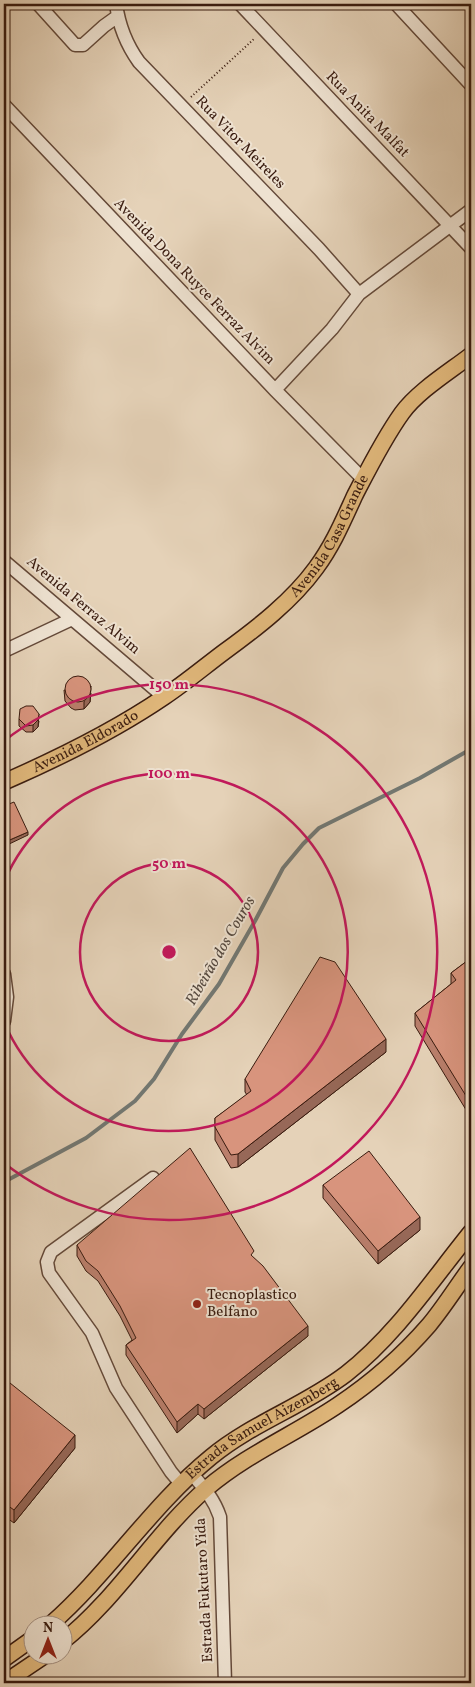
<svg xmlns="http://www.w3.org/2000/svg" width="475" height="1687" viewBox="0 0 475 1687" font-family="Vollkorn,serif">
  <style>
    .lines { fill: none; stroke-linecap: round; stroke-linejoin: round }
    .stream { stroke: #727873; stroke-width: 4 }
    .minor-casing { stroke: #644939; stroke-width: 15 }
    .major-casing { stroke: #391b0f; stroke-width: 18 }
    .path { stroke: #391b0f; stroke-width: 2; stroke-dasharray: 1 2.5; stroke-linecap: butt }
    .minor { stroke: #eee2d1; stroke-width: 12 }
    .major { stroke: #e2b97c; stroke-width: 15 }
    .wall { fill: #ba7f6c; stroke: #391b0f }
    .shaded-wall { fill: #976858; stroke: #391b0f }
    .building { fill: #d8947d; stroke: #391b0f }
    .ring { fill: none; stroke: #c2185b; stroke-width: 2.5 }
    .poi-dot { fill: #8f2418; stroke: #eee2d1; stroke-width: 2 }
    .labels { text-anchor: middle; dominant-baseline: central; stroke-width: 4; stroke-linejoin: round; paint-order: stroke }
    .street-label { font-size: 15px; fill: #391b0f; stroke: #eee2d1 }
    .poi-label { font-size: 15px; fill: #391b0f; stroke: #eee2d1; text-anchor: start }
    .water-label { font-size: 16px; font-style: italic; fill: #564a41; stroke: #eee2d1 }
    .centre { fill: #c2185b; stroke: #eee2d1; stroke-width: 2.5 }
    .ring-label { font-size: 15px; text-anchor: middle; font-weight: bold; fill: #c2185b; stroke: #eee2d1; stroke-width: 4; stroke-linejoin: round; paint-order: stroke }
  </style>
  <rect width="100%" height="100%" fill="#e5d2b8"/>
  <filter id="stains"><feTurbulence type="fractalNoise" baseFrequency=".004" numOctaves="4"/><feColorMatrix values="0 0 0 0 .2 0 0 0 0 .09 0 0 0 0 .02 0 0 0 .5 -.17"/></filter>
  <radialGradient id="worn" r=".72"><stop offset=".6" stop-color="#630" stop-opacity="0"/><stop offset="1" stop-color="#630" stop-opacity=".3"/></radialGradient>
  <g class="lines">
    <path class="stream" d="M4,1182L86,1138L135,1101L154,1079L182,1034L219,984L255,921L283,868L303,844L319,828L420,778L471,749"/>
    <g class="minor-casing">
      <path id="minor" d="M38,4L75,45H83L104,26L118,16
        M116,4C119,26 126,44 139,62L319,249L359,294
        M240,4L471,248
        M396,4L471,85
        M4,105L275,390L363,479
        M275,390L332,329L359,294L471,210
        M4,561L164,697
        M4,651L72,619
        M4,974L7,997L4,1021
        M153,1178L51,1252L47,1262L49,1273L92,1333L116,1388L171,1472L181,1484
        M192,1474C204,1488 214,1499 220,1517L225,1683"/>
    </g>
    <g class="major-casing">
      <g id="major">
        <path id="s1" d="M4,782C59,758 114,731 164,697C185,683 204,667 224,652C257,628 292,601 316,568C333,545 343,521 355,495C369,468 384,438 402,413C418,391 449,372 471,355"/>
        <path id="s2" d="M51,1624C109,1573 151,1506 211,1457C252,1423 304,1406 346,1374C396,1335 432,1280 471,1232"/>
        <path d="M62,1642C118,1598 154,1534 207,1488C247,1454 295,1434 338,1405C371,1383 403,1355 429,1325C444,1307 457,1286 471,1267"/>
        <path d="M4,1659L32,1639"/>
        <path d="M4,1683L47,1654"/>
      </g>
    </g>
    <path class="path" d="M191,97L255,38"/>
    <use href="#minor" class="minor"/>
    <use href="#major" class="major"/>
  </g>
  <path class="wall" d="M471,364V385L467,380V367Z
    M64,690L91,693L90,702L84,709L75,710L71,708L65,701Z
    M19,719L39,721L38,727L33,732H26L19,726Z
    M471,958V1118L415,1026V1013L451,984V973Z
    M386,1052L238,1167L231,1168L215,1140V1118L247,1095L245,1092V1079Z
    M323,1185L420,1230L378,1264L323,1198Z
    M77,1245L254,1258L308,1336L204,1419L198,1414L177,1433L126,1355V1345L132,1340L120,1316L98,1281L86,1271L77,1256Z
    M4,1390L75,1448L14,1523L7,1518Z"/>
  <path class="shaded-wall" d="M91,686L90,702L84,709V702Z
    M39,714L38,727L33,732V725Z
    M28,832V835L5,846V842Z
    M386,1039V1052L238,1167V1154Z
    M420,1217V1230L378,1264V1251Z
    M308,1326V1336L204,1419V1409Z
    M198,1404V1414L177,1433V1422Z
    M75,1435V1448L14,1523V1510Z
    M7,1505V1518L4,1522V1509Z"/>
  <path class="building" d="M471,364V372L467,367Z
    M65 689a13 13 0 1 1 26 0a13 13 0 1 1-26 0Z
    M26,706H33L39,714L38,720L33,725L26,726L19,719L20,709Z
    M14,802L28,832L5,842L4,841V806Z
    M320,957L335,962L386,1039L238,1154L231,1155L215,1127V1118L251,1091L245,1079Z
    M471,958V1104L415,1013L456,980L451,973Z
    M190,1148L254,1251L251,1255L263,1266L308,1326L204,1409L198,1404L177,1422L126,1345L136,1338L120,1306L98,1271L86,1261L77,1245Z
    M369,1151L420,1217L378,1251L323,1185Z
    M10,1383L75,1435L14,1510L7,1505L4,1509V1390Z"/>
  <g class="ring">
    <circle cx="169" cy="952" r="89"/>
    <path d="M4 882A179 179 0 1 1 4 1022"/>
    <path d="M4 741A268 268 0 1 1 4 1163"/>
  </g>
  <circle class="poi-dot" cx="197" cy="1304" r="5"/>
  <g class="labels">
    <g class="street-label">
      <text transform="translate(367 115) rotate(46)">Rua Anita Malfat</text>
      <text transform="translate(240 143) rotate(46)">Rua Vitor Meireles</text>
      <text transform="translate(194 282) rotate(46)">Avenida Dona Ruyce Ferraz Alvim</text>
      <text stroke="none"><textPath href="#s1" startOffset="416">Avenida Casa Grande</textPath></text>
      <text transform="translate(83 606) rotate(40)">Avenida Ferraz Alvim</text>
      <text stroke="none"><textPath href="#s1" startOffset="91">Avenida Eldorado</textPath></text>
      <text stroke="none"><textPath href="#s2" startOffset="290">Estrada Samuel Aizemberg</textPath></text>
      <text transform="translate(205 1590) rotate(-93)">Estrada Fukutaro Yida</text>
    </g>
    <g class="poi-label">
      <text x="207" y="1295">Tecnoplastico<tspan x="207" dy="17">Belfano</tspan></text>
    </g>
    <g class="water-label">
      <text transform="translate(221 951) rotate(-60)">Ribeirão dos Couros</text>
    </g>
  </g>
  <circle cx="169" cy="952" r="8" class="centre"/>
  <g class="ring-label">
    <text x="169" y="689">150 m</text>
    <text x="169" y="778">100 m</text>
    <text x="169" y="868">50 m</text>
  </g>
  <rect width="475" height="1687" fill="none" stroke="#e5d2b8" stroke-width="20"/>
  <rect x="5" y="5" width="465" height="1677" fill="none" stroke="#391b0f" stroke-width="2.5"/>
  <rect x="10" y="10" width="455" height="1667" fill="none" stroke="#391b0f"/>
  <g transform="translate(48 1640)"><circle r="24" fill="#eee2d1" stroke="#a69283"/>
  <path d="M0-4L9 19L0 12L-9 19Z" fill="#8f2418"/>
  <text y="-8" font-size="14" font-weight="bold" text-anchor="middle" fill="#391b0f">N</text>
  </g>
  <rect width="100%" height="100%" filter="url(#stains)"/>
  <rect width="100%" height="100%" fill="url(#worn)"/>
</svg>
